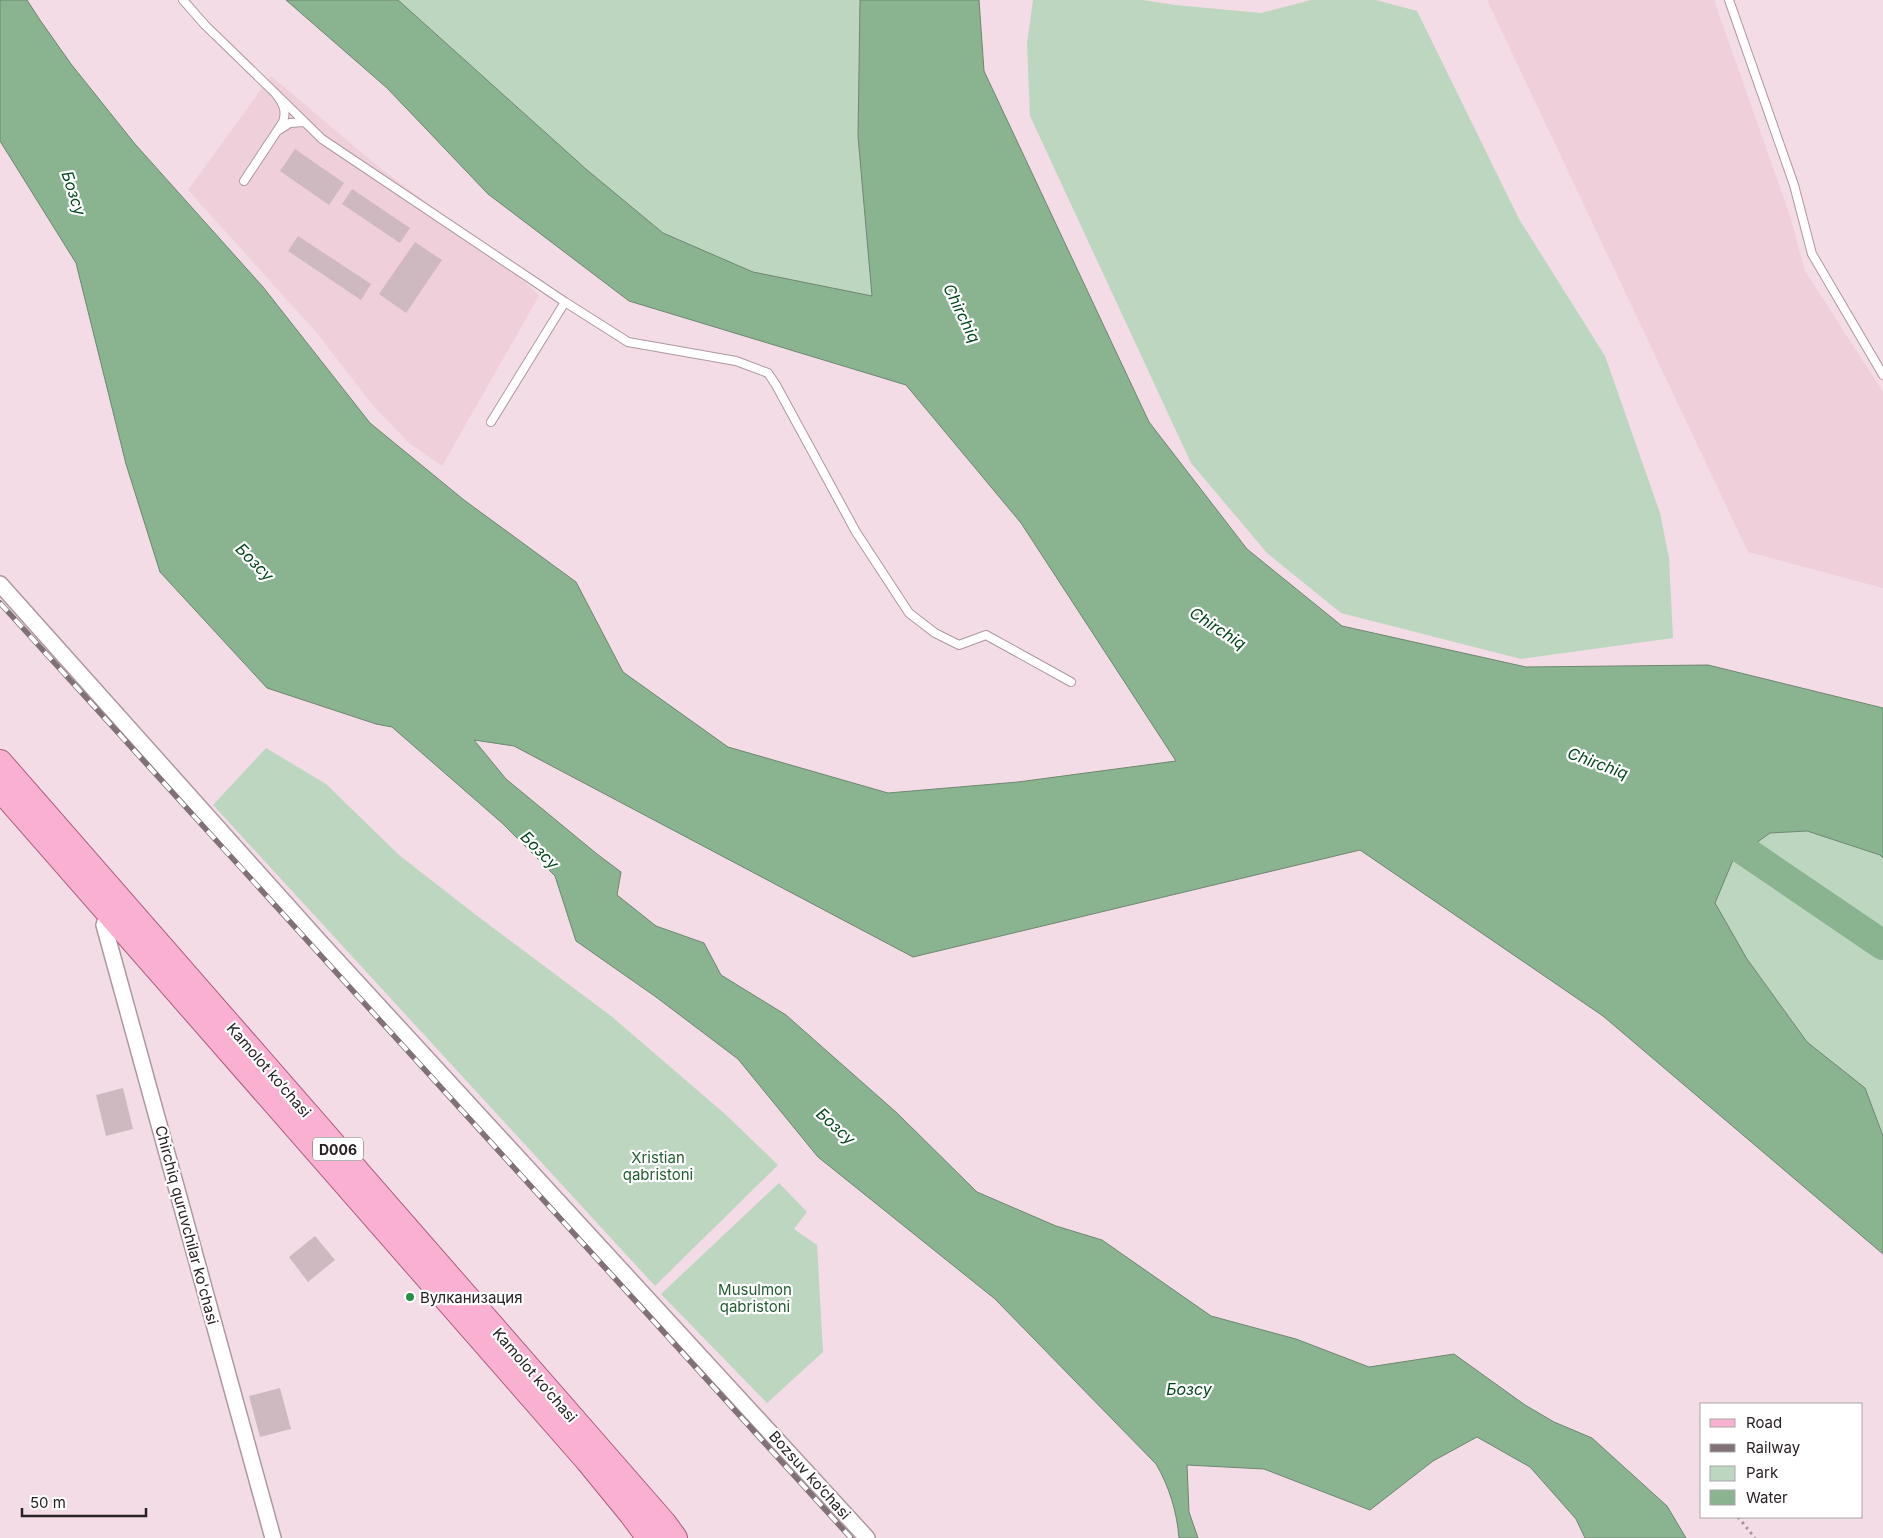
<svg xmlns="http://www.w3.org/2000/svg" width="1883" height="1538" viewBox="0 0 1883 1538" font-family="Inter,sans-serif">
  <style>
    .built { fill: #eecfda }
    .green { fill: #bcd6bf }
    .water { fill: #8ab390; stroke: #6d8770 }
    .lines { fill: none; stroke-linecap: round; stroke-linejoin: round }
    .river { stroke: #8ab390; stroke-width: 30 }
    .building { fill: #cfb9c1 }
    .service-casing { stroke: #ae98a0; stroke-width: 10 }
    .minor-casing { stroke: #ae98a0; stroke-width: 18 }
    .primary-casing { stroke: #ae5c81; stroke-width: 26 }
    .path { stroke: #a5949b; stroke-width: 3; stroke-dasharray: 2.5 4; stroke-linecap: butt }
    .service { stroke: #fff; stroke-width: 8 }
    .minor { stroke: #fff; stroke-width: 15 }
    .primary { stroke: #fab0d1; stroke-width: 24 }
    .rail-casing { stroke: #7f7176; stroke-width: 5.5 }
    .rail { stroke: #fff; stroke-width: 4; stroke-dasharray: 11; stroke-linecap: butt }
    .poi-dot { fill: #288f44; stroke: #fff; stroke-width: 2 }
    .labels { text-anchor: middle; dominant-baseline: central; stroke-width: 4.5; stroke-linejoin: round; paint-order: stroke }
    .shield { fill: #fff; stroke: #696466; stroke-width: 1 }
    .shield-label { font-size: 14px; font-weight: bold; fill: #292124 }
    .street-label { font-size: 15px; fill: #292124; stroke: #fff }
    .park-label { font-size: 15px; fill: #225d30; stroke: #fff }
    .poi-label { font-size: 15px; fill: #292124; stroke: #fff; text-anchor: start }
    .water-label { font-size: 16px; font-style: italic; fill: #03461a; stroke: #fff }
  </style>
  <rect width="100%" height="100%" fill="#f3dce5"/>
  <path class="built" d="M1487,0H1714L1789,213L1805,271L1883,392V588L1748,552Z
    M271,76L380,168L500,257L539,296L442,466L409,443L371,403L316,332L188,190Z"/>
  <path class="green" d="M398,0H860L858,136L872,296L753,272L663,233L587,170Z
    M1033,0H1143L1175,5L1261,13L1311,0H1376L1417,11L1519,219L1605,356L1660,513L1669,558L1673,638L1521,659L1341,613L1267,553L1191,463L1030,116L1027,44Z
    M266,748L326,784L399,855L476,915L611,1016L725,1114L778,1165L655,1286L213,805Z
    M1807,831L1880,855L1883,858V1136L1865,1088L1807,1042L1747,959L1715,903L1733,860L1770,833Z
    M779,1183L807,1212L794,1229L817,1245L823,1352L767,1403L661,1294Z"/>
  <path class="water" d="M0,0H27L40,20L71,64L135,144L263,287L370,423L464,500L576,582L623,672L728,747L888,793L1018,782L1176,761L1021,523L906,385L629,301L488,194L387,88L286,0H398L587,170L663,233L753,272L872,296L858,136L860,0H979L984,71L1149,422L1247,549L1342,626L1526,667L1708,665L1883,708V858L1880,855L1807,831L1770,833L1733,860L1715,903L1747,959L1807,1042L1865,1088L1883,1136V1254L1603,1016L1360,850L913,957L514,746L474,740L506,779L597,854L621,872L617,895L656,926L704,943L721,975L786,1015L897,1113L977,1192L1056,1226L1102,1240L1211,1316L1296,1339L1369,1367L1454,1354L1525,1405L1554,1422L1592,1438L1667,1506L1686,1538H1585L1576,1519L1530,1467L1477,1437L1433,1461L1370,1510L1264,1469L1187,1465L1189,1512L1198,1538H1179C1177,1512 1169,1486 1156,1464L995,1299L818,1157L738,1059L656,997L576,941L555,876L502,823L392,727L376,724L267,688L160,572L126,464L76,263L0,141Z"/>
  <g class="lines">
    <path class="river" d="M1711,828L1883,945"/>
  </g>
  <path class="building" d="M295,149L344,183L329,205L280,171Z
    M352,189L410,228L400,243L342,204Z
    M298,236L371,284L361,300L288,251Z
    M415,242L442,260L406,313L379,294Z
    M123,1088L133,1129L106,1136L96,1095Z
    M315,1236L335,1260L308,1282L289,1257Z
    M280,1388L291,1429L260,1437L249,1396Z"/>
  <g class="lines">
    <g class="service-casing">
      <path id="service" d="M183,0L205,25L275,93C283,103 287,110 283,122L244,181
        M1729,0L1794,185L1812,254L1883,375
        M275,93L322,139L565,302L628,342L736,361L768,373L776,385L856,532L909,613L935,633L959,645L986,635L1071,682
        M279,130L290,123L304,122
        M491,422L565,302"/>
    </g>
    <g class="minor-casing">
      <path id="minor" d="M0,584L320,942L867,1538
        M108,913L104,925L273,1538"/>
    </g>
    <g class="primary-casing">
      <path id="primary" d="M0,762L664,1523L675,1538
        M0,789L587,1460L632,1515L649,1538"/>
    </g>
    <path class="path" d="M1738,1517L1755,1538"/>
    <use href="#service" class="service"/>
    <use href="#minor" class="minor"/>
    <use href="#primary" class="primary"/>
    <g class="rail-casing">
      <path id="rail" d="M0,603L851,1538"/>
    </g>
    <use href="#rail" class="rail"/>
  </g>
  <circle class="poi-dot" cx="410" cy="1297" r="5"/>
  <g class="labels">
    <rect class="shield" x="313" y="1137.5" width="50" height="23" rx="4"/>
    <g class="shield-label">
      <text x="338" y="1149">D006</text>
    </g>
    <g class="street-label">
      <text transform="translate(269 1070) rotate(49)">Kamolot ko‘chasi</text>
      <text transform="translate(187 1225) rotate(75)">Chirchiq quruvchilar ko'chasi</text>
      <text transform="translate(535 1375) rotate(49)">Kamolot ko‘chasi</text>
      <text transform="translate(810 1475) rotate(48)">Bozsuv ko‘chasi</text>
    </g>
    <g class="park-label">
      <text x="658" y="1157">Xristian<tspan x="658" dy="17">qabristoni</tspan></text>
      <text x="755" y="1289">Musulmon<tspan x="755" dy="17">qabristoni</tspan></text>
    </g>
    <g class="poi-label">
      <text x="420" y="1297">Вулканизация</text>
    </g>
    <g class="water-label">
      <text transform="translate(74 193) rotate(72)">Бозсу</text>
      <text transform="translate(962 313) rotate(64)">Chirchiq</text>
      <text transform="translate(255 562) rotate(45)">Бозсу</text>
      <text transform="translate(1218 628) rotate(33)">Chirchiq</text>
      <text transform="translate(1598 763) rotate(20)">Chirchiq</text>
      <text transform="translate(540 850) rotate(45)">Бозсу</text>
      <text transform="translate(836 1126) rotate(42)">Бозсу</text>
      <text x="1189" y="1389">Бозсу</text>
    </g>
  </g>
  <rect x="1700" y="1403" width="162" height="115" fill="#ffffff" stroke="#a9a6a7"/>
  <rect x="1710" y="1419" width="25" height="8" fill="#fab0d1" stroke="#a9a6a7"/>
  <text x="1746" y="1428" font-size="15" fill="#292124">Road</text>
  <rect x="1710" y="1444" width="25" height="8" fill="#7f7176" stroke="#a9a6a7"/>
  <text x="1746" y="1453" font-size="15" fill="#292124">Railway</text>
  <rect x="1710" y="1466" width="25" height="15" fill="#bcd6bf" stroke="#a9a6a7"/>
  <text x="1746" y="1478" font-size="15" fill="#292124">Park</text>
  <rect x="1710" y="1490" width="25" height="15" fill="#8ab390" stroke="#a9a6a7"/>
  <text x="1746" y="1503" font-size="15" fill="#292124">Water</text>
  <path d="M22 1508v8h124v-8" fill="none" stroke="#292124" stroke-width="2.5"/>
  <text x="30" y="1508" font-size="15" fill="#292124" stroke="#ffffff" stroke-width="4" paint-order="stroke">50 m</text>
</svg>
